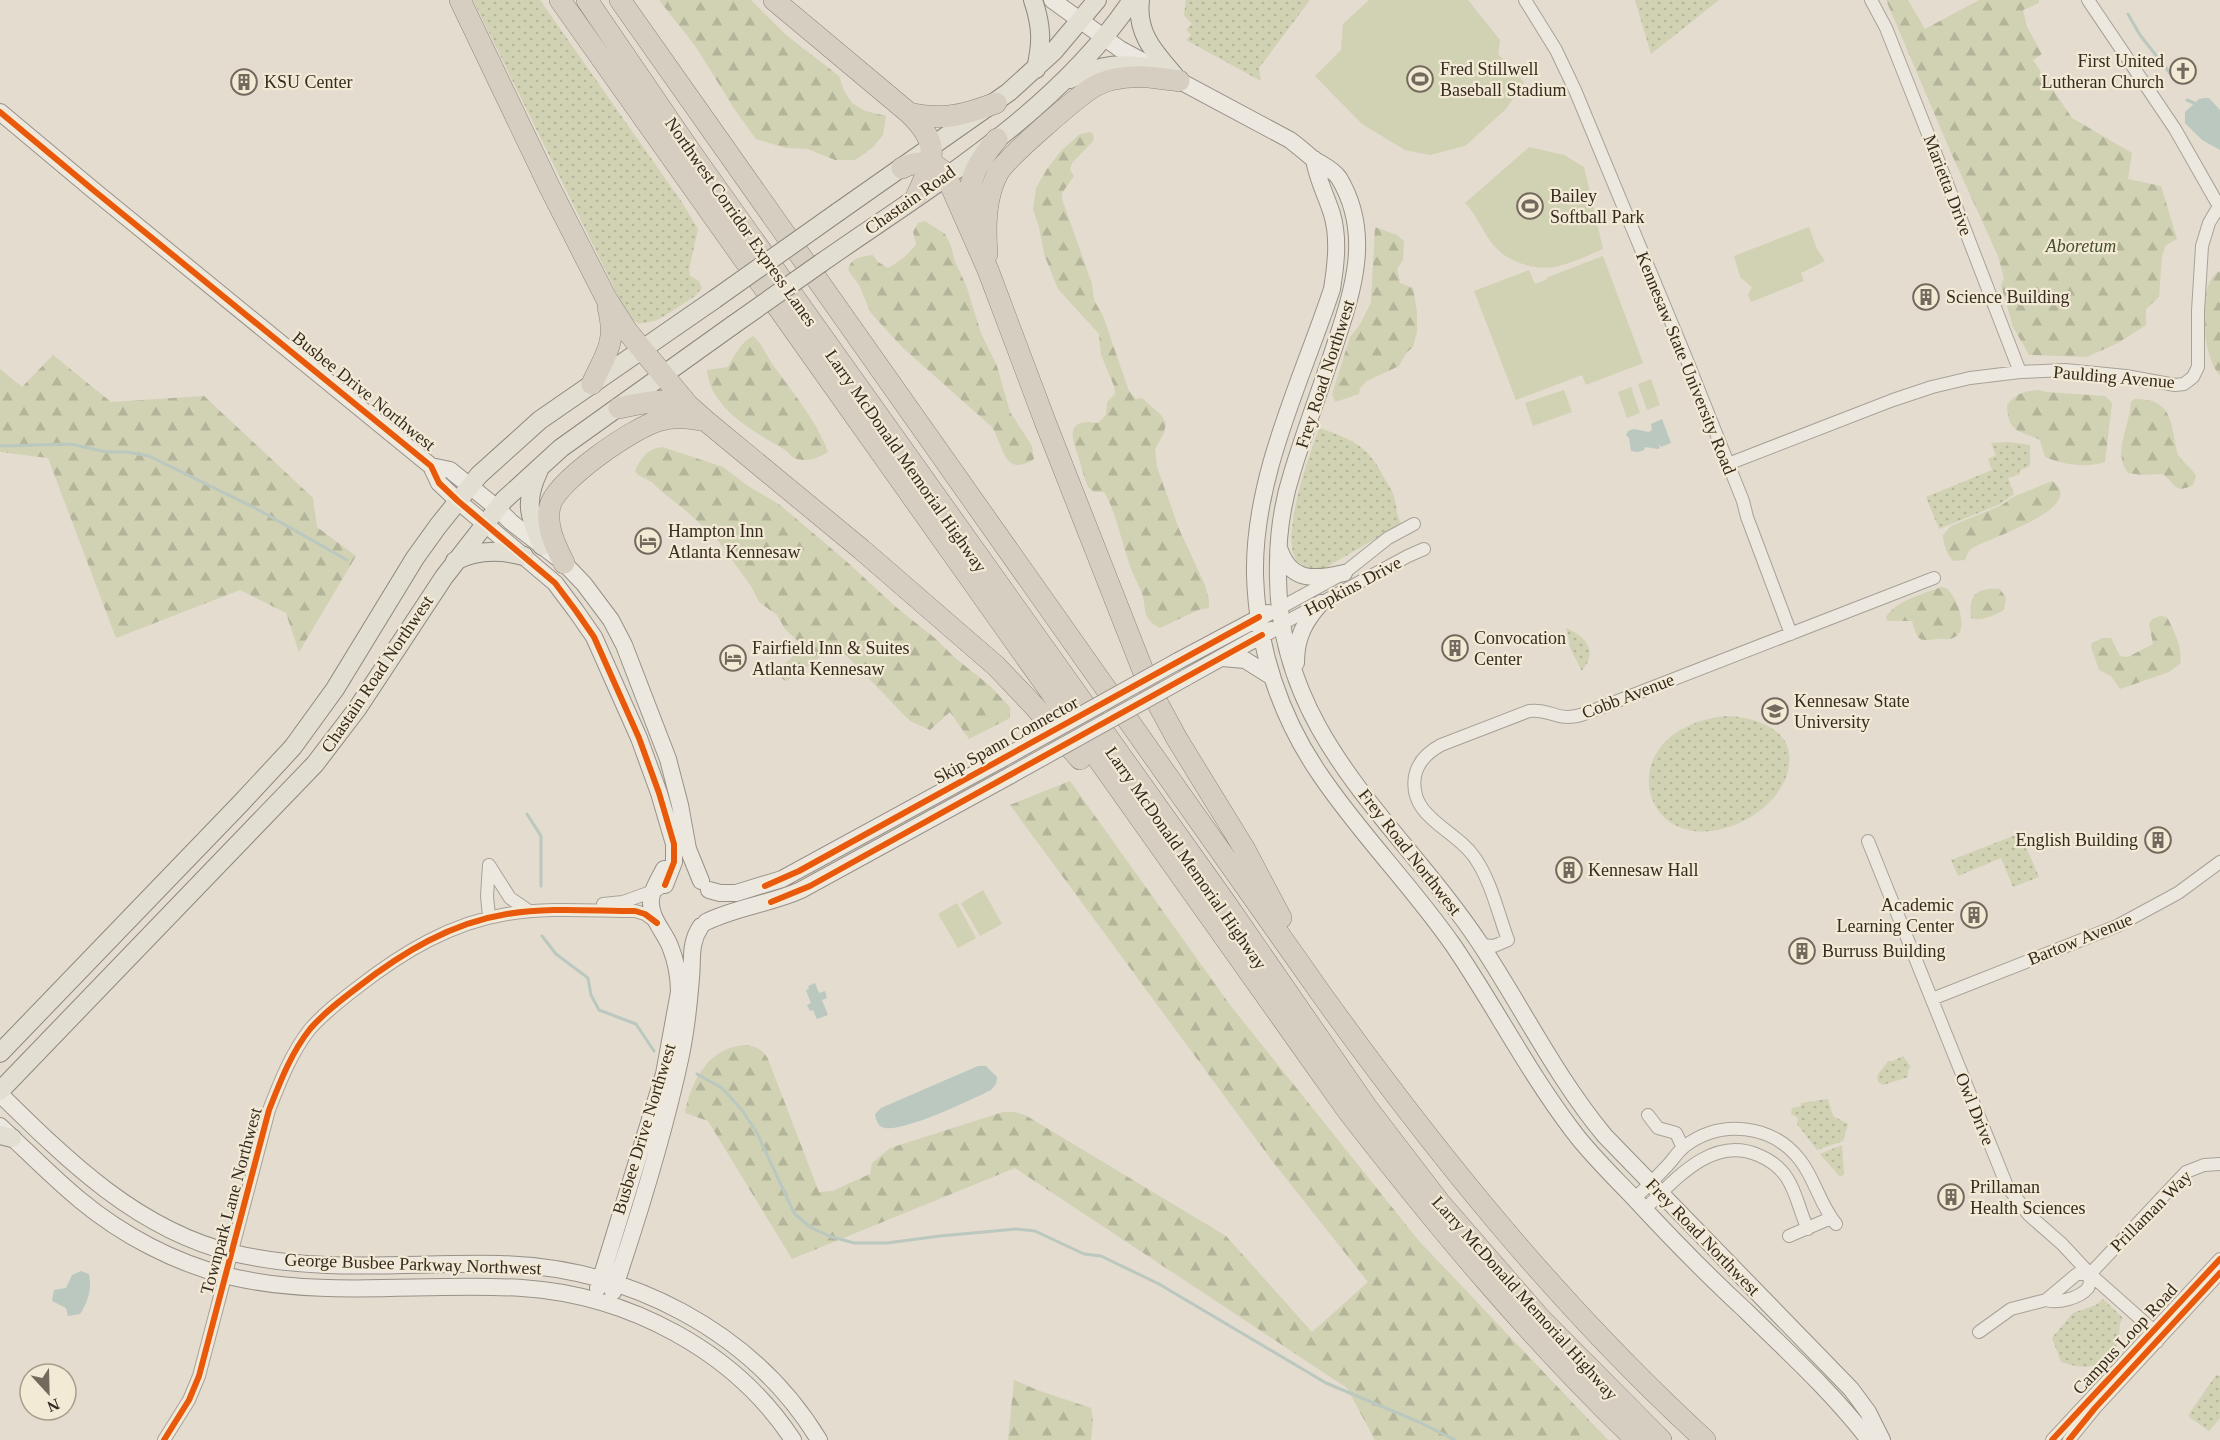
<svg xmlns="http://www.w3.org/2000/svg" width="2220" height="1440" viewBox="0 0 2220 1440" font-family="'Times New Roman',serif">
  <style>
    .grass { fill: url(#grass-dots) }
    .forest { fill: url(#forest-firs) }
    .garden { fill: #d1d1b3 }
    .water { fill: #bac8bf }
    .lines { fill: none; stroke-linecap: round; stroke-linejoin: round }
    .stream { stroke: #bac8bf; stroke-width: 3 }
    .street-casing { stroke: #a8a298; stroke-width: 14 }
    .secondary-casing { stroke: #989188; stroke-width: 18 }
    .primary-casing { stroke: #8e877f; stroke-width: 20 }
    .highway-casing { stroke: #8e877f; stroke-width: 22 }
    .street { stroke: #ece8e0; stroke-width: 12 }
    .secondary { stroke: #ece8e0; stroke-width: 16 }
    .primary { stroke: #e2ded2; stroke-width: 18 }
    .highway { stroke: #d6cec0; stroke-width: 21 }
    .secondary-bridge-casing { stroke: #989188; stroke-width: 18; stroke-linecap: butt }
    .primary-bridge-casing { stroke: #8e877f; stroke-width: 20; stroke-linecap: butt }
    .secondary-bridge { stroke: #ece8e0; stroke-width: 16 }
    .primary-bridge { stroke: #e2ded2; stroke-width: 18 }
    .cycleway-casing { stroke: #f3ead6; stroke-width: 10 }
    .cycleway { stroke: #e8590c; stroke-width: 6 }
    .labels { text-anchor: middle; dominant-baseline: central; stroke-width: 4.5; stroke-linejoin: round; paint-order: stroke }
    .poi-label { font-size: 18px; fill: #362b20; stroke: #f3ead6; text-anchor: start }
    .street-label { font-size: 18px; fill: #362b20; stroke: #f3ead6 }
    .park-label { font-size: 18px; font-style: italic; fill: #475129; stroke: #f3ead6 }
  </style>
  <defs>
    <pattern id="grass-dots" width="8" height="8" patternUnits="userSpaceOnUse" patternTransform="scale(1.5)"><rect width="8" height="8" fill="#d1d1b3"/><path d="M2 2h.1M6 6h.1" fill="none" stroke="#b4b49a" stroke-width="1.8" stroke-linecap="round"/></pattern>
    <pattern id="forest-firs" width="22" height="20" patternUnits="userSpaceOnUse" patternTransform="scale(1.5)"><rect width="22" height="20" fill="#d1d1b3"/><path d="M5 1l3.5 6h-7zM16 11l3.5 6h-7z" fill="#b4b49a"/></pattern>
  </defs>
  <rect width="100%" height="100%" fill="#e3dccf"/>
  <path class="grass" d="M473,0H540L683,204L698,229L689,270L690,276L699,281L702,288L695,296L663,317L654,321L639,324L632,319L625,310Z
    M1186,0H1310L1259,68L1261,81L1186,40L1191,35L1186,29L1192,24L1184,15Z
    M1635,0H1719L1651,54Z
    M1319,428C1348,438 1366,444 1381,472C1385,481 1392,488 1394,497C1397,506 1396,514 1401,524L1318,572C1311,569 1302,567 1297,561C1279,539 1310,453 1319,428Z
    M2009,442L2030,445V466L2019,471L2020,474L2008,478L2014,494L2000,504L1939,529L1926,497L1992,470L1988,459L1996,455L1991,443Z
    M1566,628C1587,637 1598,651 1582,671L1571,650Z
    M1726,716C1755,717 1794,729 1789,765C1786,788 1768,807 1749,818C1643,876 1600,730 1726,716Z
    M2016,835L2022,838L2039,877L2013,887L2001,858L1958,876L1951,860Z
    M1903,1056L1911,1067L1908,1070V1077L1883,1085L1878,1082L1877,1076L1888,1061H1893Z
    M1828,1099L1833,1116L1848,1124L1843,1141L1817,1150L1797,1124L1798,1118L1791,1114L1792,1108L1801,1106V1103Z
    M1842,1145L1844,1174L1840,1177L1820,1154Z
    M2103,1299L2123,1318C2117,1326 2121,1333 2118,1342C2115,1355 2098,1366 2085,1367C2077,1367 2068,1364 2061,1362L2052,1338L2073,1313L2096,1305Z
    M2216,1375L2220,1376V1418L2209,1431L2189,1417V1414Z"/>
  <path class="forest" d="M659,0H751L786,35L839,76L844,91L852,103L865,111L886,116L883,135L872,148L855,160H835L808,149L786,148L756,139L735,110L696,47Z
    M1886,0H1908L1925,29L1979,0H2039V3L2023,10L2027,27L2042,54L2033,60L2072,118L2132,153L2128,179L2161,186L2177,239L2166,245L2162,256L2159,297L2146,309V325L2118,343L2087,357L2029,355L2013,327L2001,285L2004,278L1998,256L1952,155Z
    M1090,132L1093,134L1094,140L1072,163L1070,170L1074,176L1062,193V199L1092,284L1094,300L1103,316L1129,391L1136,399L1142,398L1161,415L1166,423L1164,433L1155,449L1157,467L1179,529L1205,585L1209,600V608L1198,610L1160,628C1141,618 1147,610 1142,593C1138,583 1132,573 1129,563C1122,543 1115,509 1104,492H1094L1088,487C1084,478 1082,468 1079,459C1071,436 1065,418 1098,423L1106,415L1107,402L1115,394L1114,386L1101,355L1099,334L1058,289L1044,254L1039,227L1033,210L1036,188L1047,169L1061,151L1080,134Z
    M925,221L945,234L951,246L955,262L966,285L981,333L997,366L1010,412L1032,446L1034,459C1004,478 1004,447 992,427L902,347L871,313L859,285L848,270C851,257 861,257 873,255L878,262L888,268C899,262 909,254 916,244L913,232L918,223Z
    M1375,227L1397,235L1404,241L1403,260L1397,269L1400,283L1413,288L1417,312V332L1413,347L1406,353L1399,366L1367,381L1360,388L1359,394L1335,402L1332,394L1350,337L1361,323L1371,302Z
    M2220,271V375C2202,358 2195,282 2220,271Z
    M753,336C762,343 764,352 771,362C791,391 816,419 828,452C818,458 809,462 797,459C791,458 788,451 782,448C753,431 710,408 707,370L728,367C734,356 741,342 753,336Z
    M53,355L111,402L204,396L313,498L317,527L356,556L299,652L286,613L240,590L116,638L48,458L0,452V369L22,387Z
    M2039,390L2046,392L2105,396L2112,403L2105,462C2085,468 2064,465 2045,457L2040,440C2020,430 2008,434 2007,405C2016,393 2024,391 2039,390Z
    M2135,399C2175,399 2170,425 2178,455C2183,463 2192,468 2196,476L2193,485C2175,494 2176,485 2163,474L2142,475L2128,473C2112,450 2130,427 2131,402Z
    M662,447L723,467L748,486L780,505L846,561L897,608L936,639L955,658L989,685L1010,707V718L969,739L950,712L930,730L910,721L844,653L832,647L802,671L786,681L778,676C784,660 794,659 802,645L785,629L777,615L759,602L751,586L716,538L685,510L662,492L652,482L638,475L635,471C641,458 647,449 662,447Z
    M2052,481C2091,508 1984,539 1971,549C1967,552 1967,556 1965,560L1953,561C1947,554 1943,544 1943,535L1951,526L2002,505L2013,497Z
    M1941,587L1946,588C1956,595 1970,629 1955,637C1949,641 1943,638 1937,639C1917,642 1918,640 1912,621H1887L1886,617C1898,599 1922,595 1941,587Z
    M2000,589L2006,598L2004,610C1995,615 1981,622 1971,618C1968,595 1977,587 2000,589Z
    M2160,616L2167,617C2174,630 2183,649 2180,664L2169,672L2120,689L2111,676L2099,670L2091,647L2092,643L2102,638H2111L2120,656L2128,657L2153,644L2149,624L2152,619Z
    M1070,781L1230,1005L1419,1241L1608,1440H1375L1347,1388L1015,1168L792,1259L708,1121L685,1113C688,1096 694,1080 705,1066C719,1047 755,1034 768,1059L819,1192L832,1191L870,1174L872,1163L890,1148L1003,1112H1014L1025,1115L1226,1236L1312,1332L1368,1282L1273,1162L1010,805Z
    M1014,1380L1037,1390L1091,1408L1093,1421L1091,1440H1008Z"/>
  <path class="garden" d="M1369,0H1468L1500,40L1498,54L1524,82L1506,109L1465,146L1430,155L1405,150L1362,124L1315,76L1341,50L1343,24Z
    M1529,147L1564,155L1584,167L1603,249C1589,255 1574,262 1559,266C1536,272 1505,262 1491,242C1482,230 1476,214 1465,203Z
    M1809,227L1817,249L1825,261L1801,273L1804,281L1751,302L1748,295L1752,287L1740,277L1734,256Z
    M1603,256L1643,363L1586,385L1582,375L1516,400L1474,291L1529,270L1535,284L1546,280L1548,277Z
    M1651,379L1660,405L1647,410L1638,384Z
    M1631,387L1640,413L1627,418L1618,392Z
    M1564,390L1572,412L1533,426L1525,403Z
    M983,890L1002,924L980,936L961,903Z
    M957,903L976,938L958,948L938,914Z"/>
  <path class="water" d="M2204,98H2209L2220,110V150L2202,140L2185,123V112L2199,99Z
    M1662,419L1671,443L1661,447L1658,443L1660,448L1658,449L1645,447L1644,450L1638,452L1631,451L1629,438L1626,435L1628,431L1634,429L1649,432L1652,430L1651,424Z
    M815,983L819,993L825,991L827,998L822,1000L828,1015L817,1019L813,1010L810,1011L807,1005L811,1003L806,990L809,989L808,986Z
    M978,1066H986L997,1077L996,1084L991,1090C971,1100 906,1131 885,1128C878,1127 876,1120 875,1114L881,1108Z
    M81,1271L89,1274C92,1289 88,1302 80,1314L68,1316L66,1308L52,1301L54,1290L66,1288L72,1275Z"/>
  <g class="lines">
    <path class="stream" d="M2128,14L2140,35L2177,82
      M2187,100L2194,103
      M0,446L71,444L106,452H127L149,456L257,509L347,560
      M527,814L541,836V886
      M542,936L556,954L588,978L591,995L599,1010L636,1024L654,1051
      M697,1074L722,1088L742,1110L757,1133L794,1213L810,1227L829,1236L854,1243H887L940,1236L1016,1229L1035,1231L1084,1254L1101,1256L1159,1284L1326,1383L1419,1422L1455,1440"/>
    <g class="street-casing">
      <path id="street" d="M1525,0L1556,50L1575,90L1684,353L1743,501L1747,517L1791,634
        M1871,0L1886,28L1928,134L2020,372
        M2088,0L2175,129L2220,208
        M1728,464L1893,400L1932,387L1970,378L2020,372L2065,370L2126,376L2175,385L2184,384L2193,377L2198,367V311L2202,246L2209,223L2219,206
        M1280,608L1344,573L1388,538L1414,524
        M1282,624L1408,556L1424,549
        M1868,841L2007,1186L2029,1215L2062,1244L2090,1274L2153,1330L2157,1342
        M489,865L510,898L529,911
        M489,865L487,896L489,917
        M603,904L623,902L659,889
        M1481,945L1494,946L1508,940C1498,913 1491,881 1475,858C1456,829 1408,818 1415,776C1418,761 1428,752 1441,745L1529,711C1552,708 1556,723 1584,714L1934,578
        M1932,999L2117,926L2178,893L2220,862
        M1648,1115L1658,1128L1676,1133L1683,1148
        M1634,1199C1646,1188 1656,1178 1667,1166C1673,1160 1678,1151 1685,1146C1721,1119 1772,1124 1800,1160C1815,1179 1819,1203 1836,1224
        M1645,1209C1675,1180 1712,1135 1758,1155C1770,1160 1780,1167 1787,1178C1797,1193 1800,1213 1808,1229
        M1789,1236L1831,1218
        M2090,1274L2186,1172L2204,1165L2220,1164
        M2046,1300C2057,1304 2080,1298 2088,1288C2090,1285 2090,1278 2090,1274
        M1979,1332L2011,1309L2046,1300L2077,1274H2090
        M164,1440L189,1400L199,1376L269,1110C280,1082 291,1053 310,1029C324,1013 341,1000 358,987C403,952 451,923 507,914C549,907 593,911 635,911L645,914L656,922
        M2052,1440L2220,1259
        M2069,1440L2095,1408L2220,1273"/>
    </g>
    <g class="secondary-casing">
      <path id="secondary" d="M1052,0L1120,49L1290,140C1298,146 1305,152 1312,158C1322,165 1332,168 1339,178C1374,236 1351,296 1332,354C1319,393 1304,433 1292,473C1281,507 1277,543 1278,579C1280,739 1401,824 1481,945C1523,1009 1556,1077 1605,1136L1851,1389L1868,1412L1882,1440
        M0,112L92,189L431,466L439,483L458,501L555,583L576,611L594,637L639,738L659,793L674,844V862L665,885
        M1314,159C1317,179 1326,195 1332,214C1339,238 1336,264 1332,289C1302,380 1253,477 1255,575C1257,647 1280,717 1321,776C1361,835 1412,886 1453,945C1494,1005 1528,1072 1573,1131C1590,1154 1613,1176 1633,1197C1669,1236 1706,1274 1745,1310C1788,1352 1832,1392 1869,1440
        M431,466L450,470L497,508L511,522L564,563L584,584L611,620L624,645L668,759L680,805L688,849L701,881
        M1279,548C1290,582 1314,580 1344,573
        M1222,658L1245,660L1272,677
        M1176,662L1268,613
        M1296,663C1296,638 1304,622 1321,603
        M1185,678L1271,630
        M709,890L720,893H736L782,879L1000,760
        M706,922C736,907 770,904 801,890L1011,775
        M0,1094C68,1161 138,1230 233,1253C321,1274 412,1262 500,1264C627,1267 752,1330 819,1440
        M0,1126C27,1151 52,1177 80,1200C122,1235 175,1263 228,1276C324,1299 424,1282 522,1288C628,1295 734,1350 793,1440
        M598,1288L664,1074L679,992C679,977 676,961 670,946C664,931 649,917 651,899C652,889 659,879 664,869
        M613,1292C639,1215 664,1135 681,1055C686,1030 689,1004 691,978C693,958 689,944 701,926"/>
    </g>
    <g class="primary-casing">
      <path id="primary" d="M1033,0C1042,27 1042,42 1036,69
        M1140,0C1136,33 1154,52 1174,75
        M1070,79C1103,64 1121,62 1157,69
        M838,212L1009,92L1054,51L1097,0
        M821,263C931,186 1056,113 1132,0
        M539,470C524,501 529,516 542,546
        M455,561C478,549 501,550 524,556
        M0,1053L241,803L293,747L335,689L415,558L438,526L479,475L540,420L715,299
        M0,1091L315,764L357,709L444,577L504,500L561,448L733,325
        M0,1135L12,1138"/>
    </g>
    <g class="highway-casing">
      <path id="highway" d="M460,0L549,186L606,298L627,331L678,393L688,405L706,421L861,549L996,666L1035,707L1080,759
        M560,0L1347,1110C1437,1226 1530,1338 1636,1440
        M587,0L690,151L1225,902L1368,1109L1440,1203L1540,1318L1661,1440
        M620,0L1322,995C1437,1155 1560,1307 1705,1440
        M774,0L909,113C941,144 934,158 917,195
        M909,113C943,121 964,115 996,103
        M902,168C917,161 935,160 946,175L988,270L1046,424L1151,691L1177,739L1244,848L1281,918
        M969,219C967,181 974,167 997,139
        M987,254C985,227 985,197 998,173C1006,158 1081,93 1097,85C1103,82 1109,80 1115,79C1136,74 1157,78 1179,81
        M592,384C606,353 617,343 608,307
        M619,408C642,403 665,397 688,405
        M564,563C556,547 545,526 550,506C556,481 635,426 661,420C676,416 692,418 706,421"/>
    </g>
    <use href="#street" class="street"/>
    <use href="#secondary" class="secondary"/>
    <use href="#primary" class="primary"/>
    <use href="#highway" class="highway"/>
    <g class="secondary-bridge-casing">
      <path id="secondary-bridge" d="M1000,760L1176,662
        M1011,775L1185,678"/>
    </g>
    <g class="primary-bridge-casing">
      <path id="primary-bridge" d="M715,299L838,212
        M733,325L821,263"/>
    </g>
    <use href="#secondary-bridge" class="secondary-bridge"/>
    <use href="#primary-bridge" class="primary-bridge"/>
    <g class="cycleway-casing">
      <path id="cycleway" d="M0,112L92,189L431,466L439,483L458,501L555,583L576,611L594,637L639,738L659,793L674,844V862L665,885
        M765,886L799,871L1259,617
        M771,902L810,886L1262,635
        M164,1440L189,1400L199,1376L269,1110C280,1082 291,1053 310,1029C324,1013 341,1000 358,987C403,952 451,923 507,914C549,907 593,911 635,911L645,914L657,923
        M2052,1440L2220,1259
        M2069,1440L2095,1408L2220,1273"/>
    </g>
    <use href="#cycleway" class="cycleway"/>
  </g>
  <defs>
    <g id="church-ring" transform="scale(1.35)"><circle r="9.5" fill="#f3ead6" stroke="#73695d" stroke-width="1.5"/><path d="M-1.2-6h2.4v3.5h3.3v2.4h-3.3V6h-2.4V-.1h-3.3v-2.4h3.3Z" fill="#73695d"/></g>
    <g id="stadium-ring" transform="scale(1.35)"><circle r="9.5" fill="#f3ead6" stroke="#73695d" stroke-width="1.5"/><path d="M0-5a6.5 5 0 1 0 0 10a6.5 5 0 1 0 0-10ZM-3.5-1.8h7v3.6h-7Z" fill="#73695d"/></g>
    <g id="building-ring" transform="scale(1.35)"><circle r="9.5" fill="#f3ead6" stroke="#73695d" stroke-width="1.5"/><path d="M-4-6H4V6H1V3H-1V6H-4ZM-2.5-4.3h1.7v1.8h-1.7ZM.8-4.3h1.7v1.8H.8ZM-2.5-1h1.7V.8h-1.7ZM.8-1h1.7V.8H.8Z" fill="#73695d"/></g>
    <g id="hotel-ring" transform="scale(1.35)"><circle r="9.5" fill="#f3ead6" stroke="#73695d" stroke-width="1.5"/><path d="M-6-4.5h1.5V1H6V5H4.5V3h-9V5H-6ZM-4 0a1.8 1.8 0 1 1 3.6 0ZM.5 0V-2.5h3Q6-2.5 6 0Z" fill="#73695d"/></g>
    <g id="university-ring" transform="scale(1.35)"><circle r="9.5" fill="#f3ead6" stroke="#73695d" stroke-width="1.5"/><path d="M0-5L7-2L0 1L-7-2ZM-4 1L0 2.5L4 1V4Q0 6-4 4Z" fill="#73695d"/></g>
  </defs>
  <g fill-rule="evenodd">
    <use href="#church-ring" x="2183" y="71"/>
    <use href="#stadium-ring" x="1420" y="79"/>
    <use href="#building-ring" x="244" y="82"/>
    <use href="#stadium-ring" x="1530" y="206"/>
    <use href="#building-ring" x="1926" y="297"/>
    <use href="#hotel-ring" x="648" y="541"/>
    <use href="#building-ring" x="1455" y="648"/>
    <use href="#hotel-ring" x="733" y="658"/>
    <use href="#university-ring" x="1775" y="711"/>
    <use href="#building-ring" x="2158" y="840"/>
    <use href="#building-ring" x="1569" y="870"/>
    <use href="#building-ring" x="1974" y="915"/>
    <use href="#building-ring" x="1802" y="951"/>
    <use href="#building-ring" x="1951" y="1197"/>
  </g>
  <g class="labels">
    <g class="poi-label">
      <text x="2164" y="61" text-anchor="end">First United<tspan x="2164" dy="21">Lutheran Church</tspan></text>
      <text x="1440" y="69">Fred Stillwell<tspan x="1440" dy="21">Baseball Stadium</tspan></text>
      <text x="264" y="82">KSU Center</text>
      <text x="1550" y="196">Bailey<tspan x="1550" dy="21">Softball Park</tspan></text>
      <text x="1946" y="297">Science Building</text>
      <text x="668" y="531">Hampton Inn<tspan x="668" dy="21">Atlanta Kennesaw</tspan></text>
      <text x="1474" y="638">Convocation<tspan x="1474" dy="21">Center</tspan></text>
      <text x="752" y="648">Fairfield Inn &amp; Suites<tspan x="752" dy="21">Atlanta Kennesaw</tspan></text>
      <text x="1794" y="701">Kennesaw State<tspan x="1794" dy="21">University</tspan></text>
      <text x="2138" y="840" text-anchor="end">English Building</text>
      <text x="1588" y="870">Kennesaw Hall</text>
      <text x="1954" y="905" text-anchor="end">Academic<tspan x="1954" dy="21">Learning Center</tspan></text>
      <text x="1822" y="951">Burruss Building</text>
      <text x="1970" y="1187">Prillaman<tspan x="1970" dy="21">Health Sciences</tspan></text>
    </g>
    <g class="street-label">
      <text transform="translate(1948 185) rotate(69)">Marietta Drive</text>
      <text transform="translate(910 200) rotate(-35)">Chastain Road</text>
      <text transform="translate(741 222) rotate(55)">Northwest Corridor Express Lanes</text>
      <text transform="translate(1686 363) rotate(68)">Kennesaw State University Road</text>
      <text transform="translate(1325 374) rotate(-72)">Frey Road Northwest</text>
      <text transform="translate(2114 377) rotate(5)">Paulding Avenue</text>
      <text transform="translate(364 391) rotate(39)">Busbee Drive Northwest</text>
      <text transform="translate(906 461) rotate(55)">Larry McDonald Memorial Highway</text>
      <text transform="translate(1353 586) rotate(-28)">Hopkins Drive</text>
      <text transform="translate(377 674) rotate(-56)">Chastain Road Northwest</text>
      <text transform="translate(1628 696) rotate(-21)">Cobb Avenue</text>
      <text transform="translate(1006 740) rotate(-29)">Skip Spann Connector</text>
      <text transform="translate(1410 852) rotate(52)">Frey Road Northwest</text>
      <text transform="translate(1186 858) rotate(55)">Larry McDonald Memorial Highway</text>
      <text transform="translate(2080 939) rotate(-22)">Bartow Avenue</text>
      <text transform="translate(1975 1109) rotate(68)">Owl Drive</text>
      <text transform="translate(644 1129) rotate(-73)">Busbee Drive Northwest</text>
      <text transform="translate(231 1201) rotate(-75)">Townpark Lane Northwest</text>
      <text transform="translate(2151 1211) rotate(-45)">Prillaman Way</text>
      <text transform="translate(1703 1237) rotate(46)">Frey Road Northwest</text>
      <text transform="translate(413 1264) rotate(2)">George Busbee Parkway Northwest</text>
      <text transform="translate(1525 1298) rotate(48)">Larry McDonald Memorial Highway</text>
      <text transform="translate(2125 1339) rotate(-47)">Campus Loop Road</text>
    </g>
    <g class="park-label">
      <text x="2081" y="246">Aboretum</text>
    </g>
  </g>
  <g transform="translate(48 1392) rotate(158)"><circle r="28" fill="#f3ead6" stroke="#a79e8d" stroke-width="1.5"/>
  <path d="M0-4.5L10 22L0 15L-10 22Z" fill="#73695d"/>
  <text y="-9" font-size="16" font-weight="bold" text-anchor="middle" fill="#362b20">N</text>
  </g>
</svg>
